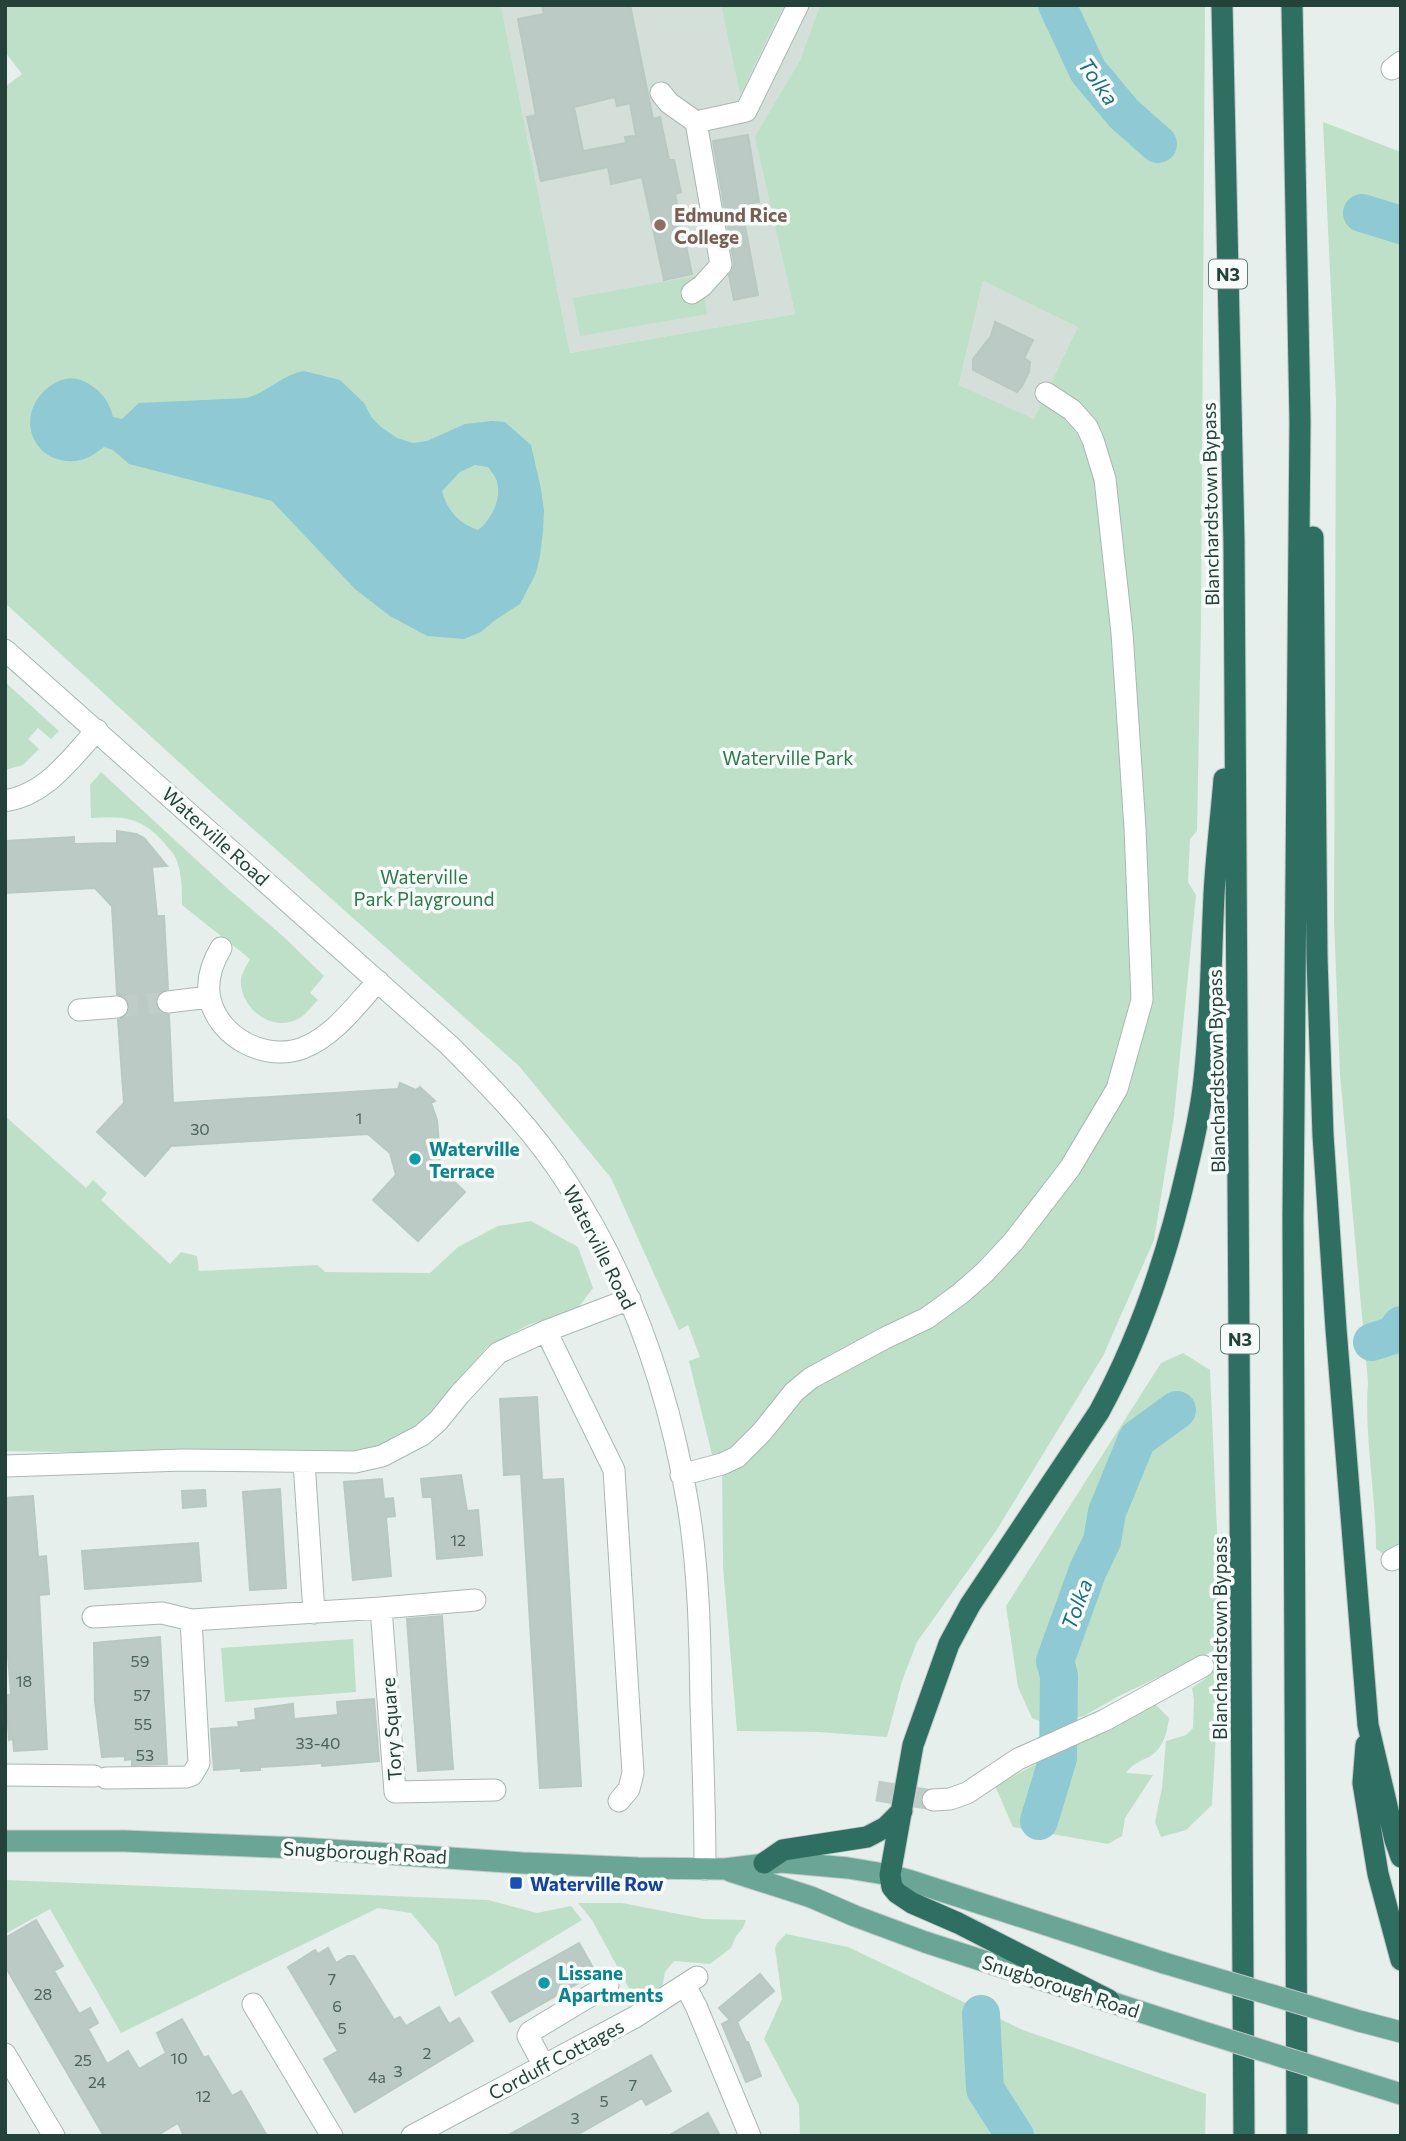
<svg xmlns="http://www.w3.org/2000/svg" width="1406" height="2141" viewBox="0 0 1406 2141" font-family="Commissioner,sans-serif">
  <style>
    .built { fill: #d4dfda }
    .green { fill: #bfe0c8; fill-rule: evenodd }
    .water { fill: #8ec9d4; fill-rule: evenodd }
    .lines { fill: none; stroke-linecap: round; stroke-linejoin: round }
    .river { stroke: #8ec9d4; stroke-width: 38 }
    .building { fill: #bbcac4; stroke: #b8c9c2; stroke-width: 2; fill-rule: evenodd }
    .minor-tunnel { stroke: #bfccc8; stroke-width: 21; stroke-dasharray: 21 10; stroke-linecap: butt }
    .minor-casing { stroke: #a8b8b2; stroke-width: 23 }
    .major-casing { stroke: #c2cac8; stroke-width: 23 }
    .highway-casing { stroke: #c2cac8; stroke-width: 23 }
    .minor { stroke: #fff; stroke-width: 21 }
    .major { stroke: #6aa596; stroke-width: 21 }
    .highway { stroke: #2f6f62; stroke-width: 21 }
    .major-bridge-casing { stroke: #c2cac8; stroke-width: 23; stroke-linecap: butt }
    .major-bridge { stroke: #6aa596; stroke-width: 21 }
    .education-dot { fill: #8d6e63; stroke: #f7fbf9; stroke-width: 2.5 }
    .culture-dot { fill: #0f9aa8; stroke: #f7fbf9; stroke-width: 2.5 }
    .transit-dot { fill: #1a4fb4; stroke: #f7fbf9; stroke-width: 2.5 }
    .labels { text-anchor: middle; dominant-baseline: central; stroke-width: 7; stroke-linejoin: round; paint-order: stroke }
    .number-label { font-size: 16px; fill: #4a645c }
    .shield { fill: #f7fbf9; stroke: #637a73; stroke-width: 2 }
    .shield-label { font-size: 18px; font-weight: bold; fill: #24423a }
    .education-label { font-size: 19px; font-weight: bold; fill: #785e54; stroke: #f7fbf9; text-anchor: start }
    .street-label { font-size: 19px; fill: #24423a; stroke: #f7fbf9 }
    .park-label { font-size: 19px; fill: #2d7a4b; stroke: #f7fbf9 }
    .culture-label { font-size: 19px; font-weight: bold; fill: #0d838f; stroke: #f7fbf9; text-anchor: start }
    .transit-label { font-size: 19px; font-weight: bold; fill: #164399; stroke: #f7fbf9; text-anchor: start }
    .water-label { font-size: 21px; font-style: italic; fill: #1c6f80; stroke: #f7fbf9 }
  </style>
  <rect width="100%" height="100%" fill="#e6efeb"/>
  <path class="built" d="M501,5H721L740,94L784,5H820L800,60L756,137L795,314L570,353Z
    M983,281L1079,327L1034,420L959,385Z"/>
  <path class="green" d="M5,5H501L570,353L795,314L755,137L800,60L820,5H1205L1201,623L1197,831L1190,839L1188,882L1196,895L1174,1116L1154,1240L1103,1356L996,1531L917,1642L902,1681L887,1737L818,1732L737,1731L723,1567L722,1464L713,1459L689,1361L700,1357L688,1325L679,1330L611,1178L519,1066L216,796L5,603V87L22,74L5,52ZM983,281L1078,327L1034,419L959,385Z
    M721,5H784L740,95Z
    M1323,122L1401,152V1549L1388,1557L1376,1549C1376,1493 1364,1438 1368,1382L1340,1074L1334,920L1336,399Z
    M701,275L707,314L580,336L573,298Z
    M5,682L59,731L51,739L38,728L28,739L39,749L23,765L5,770Z
    M101,772L228,889L285,938L324,976L310,993L318,1000C312,1006 306,1015 298,1019C272,1033 239,1008 241,979C242,972 247,965 250,959L182,905C182,890 182,876 177,861C175,854 169,849 165,844C142,817 124,816 91,818L90,785Z
    M5,1116L86,1188L93,1180L107,1193L101,1200L170,1264L181,1252L197,1256L199,1271L318,1265L325,1272L430,1273L458,1247L498,1226L531,1221L578,1247L593,1288L578,1308L564,1315L530,1324L487,1347L424,1423L365,1453L189,1454L5,1451Z
    M1183,1353L1210,1370L1222,1647L1119,1696L1084,1716L1049,1725L1032,1718L1018,1687L1006,1606L1161,1363Z
    M353,1639L356,1692L225,1702L221,1648Z
    M1220,1664L1212,1805L1186,1830L1161,1837L1155,1822L1162,1788L1166,1741L1186,1735L1193,1728L1194,1700L1192,1688L1205,1679L1207,1670Z
    M1153,1702L1169,1718C1167,1733 1163,1749 1149,1757C1139,1762 1132,1764 1126,1773L1153,1775L1125,1818L1122,1836L1108,1844L1013,1827L995,1786Z
    M5,1880L488,1900L537,1913L571,1906L582,1920L455,1997L438,1945L411,1913L378,1908L121,2033L50,1909L5,1934Z
    M578,1903H622L704,1919L746,1920L743,1928L736,1936L731,1948L710,1964L674,1961L665,1972L662,1989L638,2005L592,1920Z
    M786,1934L848,1947L1023,2030L1206,2094L1205,2136H800L799,2105L764,2039L782,1999L775,1948L777,1943Z"/>
  <path class="water" d="M304,371L340,380L364,403L372,418L381,427L397,438L413,443L427,441L465,424L492,421L505,422L531,445L541,489L544,511L543,531L540,556L536,573L520,604L494,621L481,632L464,639L427,636L390,616L355,589L272,501L129,464L113,450L104,447C97,452 90,458 81,460C34,470 9,413 53,384C62,378 73,376 83,381C99,388 109,400 113,417L122,419L139,403L247,398C268,392 283,374 304,371ZM475,465L488,467C491,471 496,477 497,482C502,499 491,520 478,530C459,524 447,510 442,491L460,472Z"/>
  <g class="lines">
    <path class="river" d="M1057,5L1088,71L1124,114L1158,144
      M1362,213L1401,225
      M1372,1342L1394,1335L1401,1325
      M1039,1821L1058,1758L1059,1676L1055,1661L1088,1570L1102,1541L1107,1512L1137,1439L1177,1410
      M981,2014L985,2089L1015,2136"/>
  </g>
  <path class="building" d="M542,5H630L653,119L660,117L669,160H674L681,192L675,194L692,274L664,280L642,177L611,184L608,167L541,181L527,117L536,115L518,19L544,14ZM615,97L617,106L630,103L636,136L625,137L626,143L583,151L574,107Z
    M748,135L759,202L741,205L758,295L734,300L729,275L733,269L734,263L713,141Z
    M995,322L1033,340L1024,358L1030,362L1029,372L1022,386L1017,392L973,370V359L991,336Z
    M117,831L136,834L144,838L167,866L152,867L157,916H164L168,989L160,992L155,1003L158,1010L169,1015L173,1103L398,1089L400,1083L416,1090L420,1087L435,1101L431,1103L437,1120L441,1169L465,1192L418,1241L373,1200L396,1175L390,1153L368,1134L171,1146L145,1176L97,1132L124,1103L118,1020L125,1017L130,1007L127,999L117,994L112,906L95,888L5,893V841L74,837V844L117,843Z
    M537,1397L542,1480L563,1479L581,1786L540,1788L521,1474L504,1475L500,1399Z
    M461,1475L467,1511L478,1510L482,1555L437,1559L432,1497H423L421,1479Z
    M382,1479L384,1499L393,1498L395,1516L386,1517L391,1576L353,1580L344,1482Z
    M280,1489L286,1588L250,1590L243,1492Z
    M205,1490L206,1506L183,1508L182,1491Z
    M33,1496L38,1557L46,1556L49,1594L39,1595L47,1749L14,1751L13,1739L9,1740L6,1695H11L8,1655H5V1498Z
    M198,1543L201,1581L85,1589L82,1551Z
    M442,1616L453,1769L418,1771L407,1619Z
    M160,1637L167,1764L132,1765V1759L125,1760V1756L102,1757L95,1701L94,1643Z
    M374,1699L379,1761L322,1766V1763L297,1765L260,1767V1770L241,1771V1768L214,1770L211,1729L239,1727L238,1722L256,1720L255,1709L293,1704L294,1719L338,1715L337,1702Z
    M36,1920L63,1966L54,1971L79,2014L90,2008L98,2023L88,2029L107,2064L128,2051L139,2069L166,2053L157,2033L182,2019L204,2058L208,2056L232,2096L241,2091L267,2136H184L178,2123L156,2136H104L5,1966V1938Z
    M579,1943L596,1973L510,2022L492,1992Z
    M328,1948L336,1963L348,1956H354L394,2020L400,2017L406,2026L439,2007L449,2024L459,2018L473,2041L355,2112L324,2059L338,2051L288,1967L315,1950L318,1954Z
    M760,1974L774,1991L737,2022L746,2042H748L761,2076L746,2082L722,2024L730,2020L719,2008Z
    M651,2055L671,2091L646,2105L642,2098L575,2136H507Z
    M708,2113L720,2136H668Z"/>
  <g class="lines">
    <path class="minor-tunnel" d="M117,1007L168,1002
      M877,1791L933,1800"/>
    <g class="minor-casing">
      <path id="minor" d="M1392,69L1401,62
        M661,93L669,103L696,122L746,111L798,5
        M692,293L702,286L721,265L696,122
        M5,650L449,1045C492,1088 533,1130 566,1181C630,1278 669,1391 688,1505C699,1571 700,1638 701,1705C703,1760 705,1814 705,1869
        M5,801C47,794 70,759 97,730
        M221,948C212,963 206,981 210,999C219,1038 266,1062 303,1048C334,1036 356,1005 378,981
        M168,1002L209,997
        M79,1010L117,1007
        M546,1331L614,1470L633,1773L629,1789L619,1801
        M304,1462L314,1613
        M5,1466L183,1460L355,1462L382,1456L422,1435L438,1421L459,1395L498,1353L546,1331L630,1299
        M681,1475L722,1464L737,1457L762,1432L794,1392L811,1378L885,1338L927,1318L960,1294L985,1272L1013,1242L1070,1168L1117,1089L1142,1000L1135,828L1122,633L1105,479L1093,440L1087,427L1072,410L1046,393
        M1392,1560L1401,1555
        M381,1608L395,1792L495,1790
        M93,1617L162,1613L191,1620L381,1608L475,1600
        M5,1775L94,1776
        M106,1778L186,1777L192,1775L199,1763L191,1620
        M933,1800L950,1799L967,1793L1018,1759L1105,1720L1203,1666
        M685,1985L696,2006L750,2136
        M253,2004L332,2136
        M5,2054L54,2136
        M544,2066L528,2036L530,2032L608,1985
        M412,2136L635,2017L697,1977"/>
    </g>
    <g class="major-casing">
      <path id="major" d="M5,1841H124L301,1848L523,1863L638,1868L725,1869L781,1862L848,1868L890,1875L908,1880L1164,1963
        M730,1871L811,1897L855,1916L925,1942L1200,2031
        M1359,2021L1401,2032
        M1353,2079L1401,2094"/>
    </g>
    <g class="highway-casing">
      <path id="highway" d="M1222,5L1234,542L1244,2136
        M1292,5L1300,421L1293,1218L1297,2136
        M1313,537L1317,958L1323,1135L1336,1329L1368,1725L1395,1840L1401,1857
        M1366,1745L1363,1783L1378,1874L1401,1960
        M764,1863L783,1850L867,1837L886,1827L902,1811
        M1109,2000L958,1923L912,1903L897,1893L892,1887L890,1875L913,1745L949,1644L970,1605L1099,1412C1141,1335 1168,1253 1187,1169C1194,1140 1201,1109 1204,1080C1211,1018 1211,957 1214,895C1216,856 1221,817 1224,779"/>
    </g>
    <use href="#minor" class="minor"/>
    <use href="#major" class="major"/>
    <use href="#highway" class="highway"/>
    <g class="major-bridge-casing">
      <path id="major-bridge" d="M1164,1963L1359,2021
        M1200,2031L1353,2079"/>
    </g>
    <use href="#major-bridge" class="major-bridge"/>
  </g>
  <circle class="education-dot" cx="660" cy="225" r="7"/>
  <g class="culture-dot">
    <circle cx="415" cy="1159" r="7"/>
    <circle cx="544" cy="1983" r="7"/>
  </g>
  <rect class="transit-dot" x="509" y="1876" width="14" height="14" rx="3.5"/>
  <g class="labels">
    <g class="number-label">
      <text x="359" y="1117">1</text>
      <text x="200" y="1128">30</text>
      <text x="458" y="1539">12</text>
      <text x="140" y="1660">59</text>
      <text x="24" y="1680">18</text>
      <text x="142" y="1694">57</text>
      <text x="143" y="1723">55</text>
      <text x="318" y="1742">33-40</text>
      <text x="145" y="1754">53</text>
      <text x="332" y="1978">7</text>
      <text x="43" y="1993">28</text>
      <text x="337" y="2005">6</text>
      <text x="342" y="2027">5</text>
      <text x="427" y="2052">2</text>
      <text x="179" y="2057">10</text>
      <text x="83" y="2059">25</text>
      <text x="398" y="2070">3</text>
      <text x="377" y="2076">4a</text>
      <text x="97" y="2081">24</text>
      <text x="633" y="2084">7</text>
      <text x="203" y="2095">12</text>
      <text x="604" y="2100">5</text>
      <text x="575" y="2117">3</text>
    </g>
    <g class="shield">
      <rect x="1209" y="259.5" width="38" height="29" rx="5"/>
      <rect x="1221" y="1324.5" width="38" height="29" rx="5"/>
    </g>
    <g class="shield-label">
      <text x="1228" y="274">N3</text>
      <text x="1240" y="1339">N3</text>
    </g>
    <g class="education-label">
      <text x="674" y="214">Edmund Rice<tspan x="674" dy="22">College</tspan></text>
    </g>
    <g class="street-label">
      <text transform="translate(1210 504) rotate(-91)">Blanchardstown Bypass</text>
      <text transform="translate(216 836) rotate(42)">Waterville Road</text>
      <text transform="translate(1216 1071) rotate(-91)">Blanchardstown Bypass</text>
      <text transform="translate(600 1247) rotate(63)">Waterville Road</text>
      <text transform="translate(1219 1638) rotate(-90)">Blanchardstown Bypass</text>
      <text transform="translate(391 1729) rotate(-94)">Tory Square</text>
      <text transform="translate(365 1852) rotate(3)">Snugborough Road</text>
      <text transform="translate(1061 1986) rotate(18)">Snugborough Road</text>
      <text transform="translate(556 2059) rotate(-28)">Corduff Cottages</text>
    </g>
    <g class="park-label">
      <text x="788" y="757">Waterville Park</text>
      <text x="424" y="876">Waterville<tspan x="424" dy="22">Park Playground</tspan></text>
    </g>
    <g class="culture-label">
      <text x="429" y="1148">Waterville<tspan x="429" dy="22">Terrace</tspan></text>
      <text x="558" y="1972">Lissane<tspan x="558" dy="22">Apartments</tspan></text>
    </g>
    <g class="transit-label">
      <text x="530" y="1883">Waterville Row</text>
    </g>
    <g class="water-label">
      <text transform="translate(1099 81) rotate(55)">Tolka</text>
      <text transform="translate(1076 1604) rotate(-70)">Tolka</text>
    </g>
  </g>
  <rect width="1406" height="2141" fill="none" stroke="#24423a" stroke-width="14"/>
</svg>
